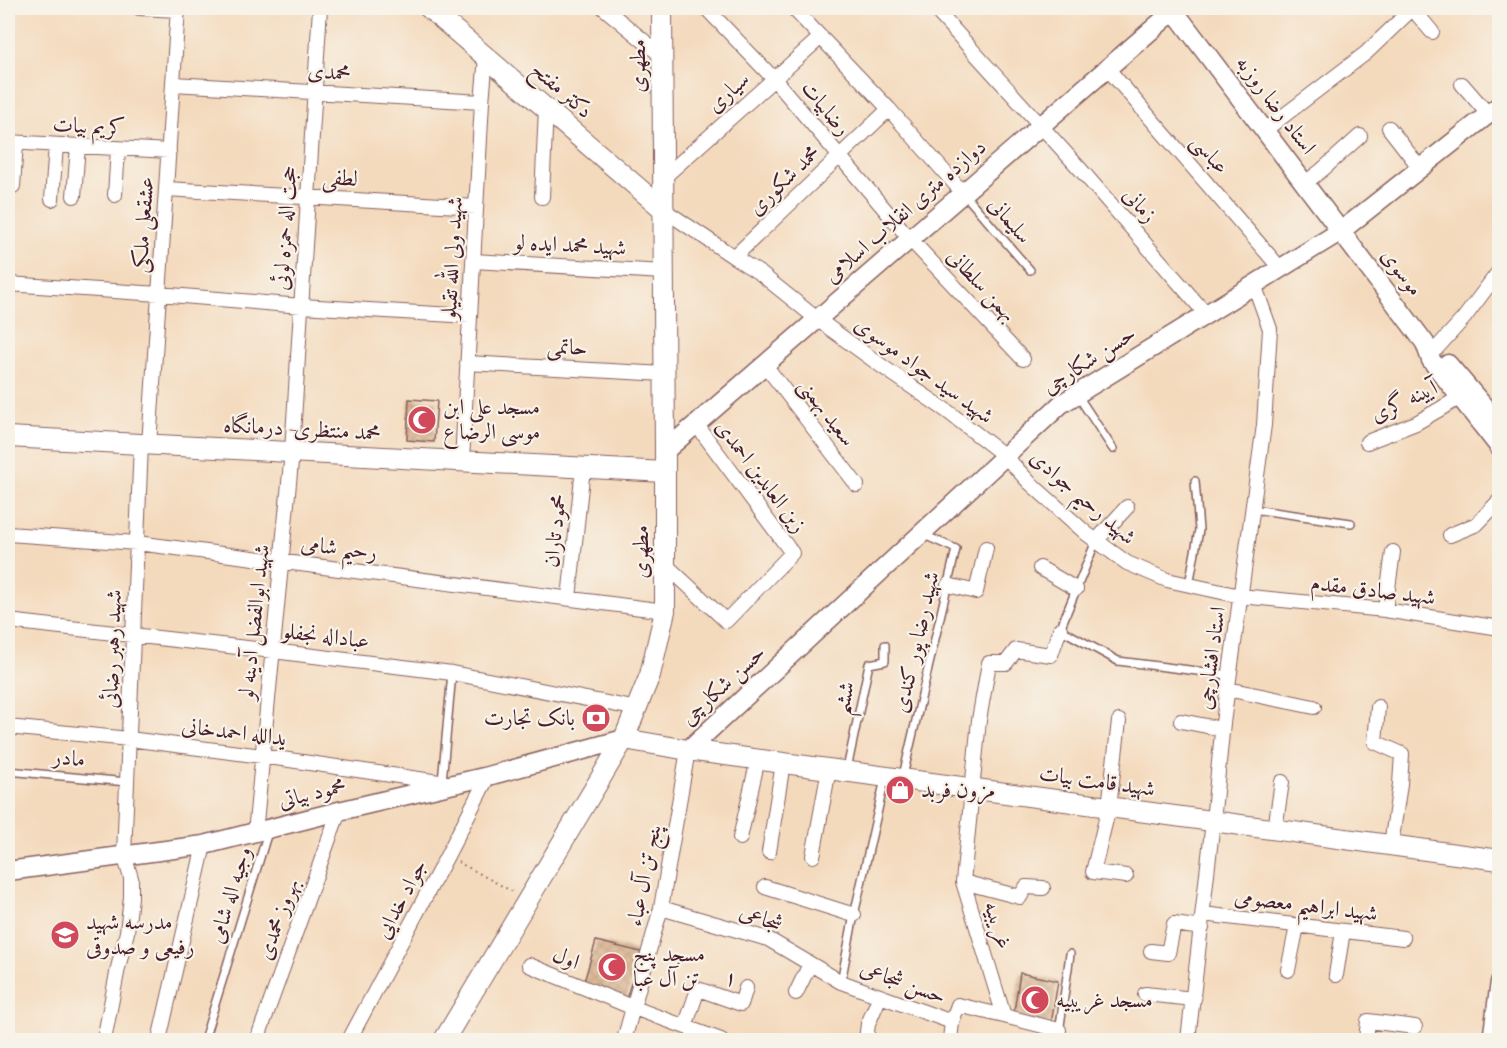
<svg xmlns="http://www.w3.org/2000/svg" width="1507" height="1048" viewBox="0 0 1507 1048" font-family="'IM FELL French Canon',Amiri,serif">
  <style>
    .building { fill: url(#building-cross-hatch) }
    .lines { fill: none; stroke-linecap: round; stroke-linejoin: round }
    .service-casing { stroke: #86605e; stroke-width: 10 }
    .minor-casing { stroke: #86605e; stroke-width: 16 }
    .tertiary-casing { stroke: #86605e; stroke-width: 21 }
    .secondary-casing { stroke: #86605e; stroke-width: 22 }
    .path { stroke: #86605e; stroke-width: 2; stroke-dasharray: 1.5 4.5; stroke-linecap: butt }
    .service { stroke: #fff; stroke-width: 7 }
    .minor { stroke: #fff; stroke-width: 14 }
    .tertiary { stroke: #fff; stroke-width: 18 }
    .secondary { stroke: #fff; stroke-width: 20 }
    .labels { text-anchor: middle; dominant-baseline: central; stroke-width: 4.5; stroke-linejoin: round; paint-order: stroke }
    .street-label { font-size: 22px; fill: #4a1f2b; stroke: #f7f3e8 }
    .poi-label { font-size: 22px; fill: #4a1f2b; stroke: #f7f3e8; text-anchor: start }
  </style>
  <defs>
    <pattern id="building-cross-hatch" width="8" height="8" patternUnits="userSpaceOnUse" patternTransform="scale(1.5)"><rect width="8" height="8" fill="#d6aa82"/><path d="M0 0l8 8M0 8l8-8" fill="none" stroke="#b08a6b"/></pattern>
  </defs>
  <rect width="100%" height="100%" fill="#f7f3e8"/>
  <filter id="ink" filterUnits="userSpaceOnUse"><feTurbulence type="fractalNoise" baseFrequency=".0167" numOctaves="2"/><feDisplacementMap in="SourceGraphic" scale="12" xChannelSelector="R" yChannelSelector="G"/><feConvolveMatrix kernelMatrix="1 2 1 2 8 2 1 2 1" color-interpolation-filters="sRGB"/></filter>
  <filter id="wash" filterUnits="userSpaceOnUse"><feTurbulence type="fractalNoise" baseFrequency=".008" numOctaves="4" result="noise"/><feDisplacementMap in="SourceGraphic" scale="24" xChannelSelector="R" yChannelSelector="G"/><feGaussianBlur stdDeviation="1.35" result="paint"/><feColorMatrix in="noise" values="0 0 0 0 0 0 0 0 0 0 0 0 0 0 0 0 0 1.4 0 .05"/><feComposite in="paint" operator="in"/></filter>
  <g filter="url(#wash)">
    <rect width="100%" height="100%" fill="#f4dabd"/>
    <g id="blocks">
      <path class="building" d="M409,399L437,401L434,442L407,440Z
        M596,941L641,952L626,999L584,982Z
        M1020,973L1058,981L1051,1024L1013,1018Z"/>
    </g>
  </g>
  <g filter="url(#ink)">
    <use href="#blocks" fill-opacity="0" stroke="#86605e" stroke-width="1.5"/>
    <g class="lines">
      <g class="service-casing">
        <path id="service" d="M965,195L1030,270
          M1078,396L1113,449
          M1252,509L1351,523
          M1096,541L1060,629L1118,661L1229,675
          M1189,585L1199,530L1195,481
          M847,769L869,664L885,661V645
          M8,771L127,782
          M903,776L956,549L924,535
          M442,782L452,673
          M841,982L854,915L885,779
          M204,1040L268,832
          M1058,1040L1070,954"/>
      </g>
      <g class="minor-casing">
        <path id="minor" d="M139,8L178,10
          M604,8L662,56
          M706,8L774,79L910,239L1023,359
          M793,8L889,109L963,193
          M934,8L1081,170L1206,314
          M1412,8L1432,32
          M1107,68L1280,268
          M173,84L482,102
          M1462,84L1488,114
          M1389,128L1420,168
          M1265,130L1366,53L1413,8
          M8,142L169,151
          M663,178L821,37
          M1305,183L1322,170L1360,136
          M13,186L16,143
          M166,189L476,207
          M115,195L118,149
          M74,196L78,146
          M542,197L546,108
          M52,199L56,145
          M664,210L734,257L761,274L817,319L883,367L947,411L1005,456L1029,482L1087,534L1127,563L1167,580L1240,596L1385,610L1500,628
          M734,257L889,109
          M473,261L664,272
          M8,284L159,294L301,306L470,316
          M1436,349L1464,318L1500,270
          M467,363L665,374
          M765,365L857,485
          M1367,442L1416,423L1459,398
          M149,445L178,8
          M462,461L482,102L486,57
          M8,534L137,543L665,611
          M1450,535L1477,524L1500,500
          M1096,541L1127,507
          M665,564L726,621L792,553L696,424
          M1040,568L1076,589
          M948,585L976,592L986,548
          M569,598L583,468
          M1385,610L1393,552
          M8,621L273,651L452,673L638,709
          M1227,689L1314,707
          M1378,707L1375,742L1402,754L1400,784L1391,845
          M1119,721L1109,807L1093,872L1126,876
          M1181,721L1222,729
          M8,727L129,739L262,756L446,783
          M1275,829L1282,782
          M255,833L292,452L320,8
          M740,838L758,759
          M769,852L783,763
          M813,856L829,769
          M963,882L1020,897L1026,887L1043,888
          M765,887L854,915
          M661,908L768,939L841,982L952,1022
          M1203,914L1403,938
          M1151,951L1168,953L1174,924L1202,928
          M529,965L634,1008L721,1040
          M1288,970L1297,926
          M1336,975L1343,931
          M796,993L810,964
          M1145,994L1194,999
          M685,1027L698,989L741,1004L746,988
          M1059,1030L1004,1016L963,882L979,720L989,663H1006L1016,650L1051,655L1060,629
          M104,1040L118,968L127,932L131,897V878L124,855L141,444
          M159,1040L204,845
          M257,1040L339,811
          M349,1040L447,856L488,776
          M624,1040L661,908L688,750
          M866,1040L868,1024L880,996
          M950,1040L952,1022L958,1005L1004,1016
          M1188,1040L1213,821L1223,723L1264,425L1270,329L1254,284
          M1366,1040L1368,1021L1415,1027"/>
      </g>
      <g class="tertiary-casing">
        <path id="tertiary" d="M1172,8L1425,343L1431,360L1500,448
          M1448,364L1500,425
          M665,451L1177,8
          M688,750L1061,404L1341,231L1500,105
          M8,871L204,845L339,811L488,776L624,739
          M1492,1040L1500,982"/>
      </g>
      <g class="secondary-casing">
        <path id="secondary" d="M429,8L664,210
          M8,437L665,472
          M624,739L688,750L1500,860
          M444,1040L624,739L650,675L665,611V451L662,8"/>
      </g>
      <path class="path" d="M458,862L513,892"/>
      <use href="#service" class="service"/>
      <use href="#minor" class="minor"/>
      <use href="#tertiary" class="tertiary"/>
      <use href="#secondary" class="secondary"/>
    </g>
  </g>
  <defs>
    <g id="mosque-disc" transform="scale(1.5)"><circle r="9.5" fill="#d1495b" stroke="#f7f3e8"/><path d="M3.5-4.9A6 6 0 1 0 3.5 4.9A5 5 0 1 1 3.5-4.9Z" fill="#fff"/></g>
    <g id="bank-disc" transform="scale(1.5)"><circle r="9.5" fill="#d1495b" stroke="#f7f3e8"/><path d="M-6-4H6V4H-6ZM0-2.3a2.3 2.3 0 1 0 0 4.6a2.3 2.3 0 1 0 0-4.6Z" fill="#fff"/></g>
    <g id="shop-disc" transform="scale(1.5)"><circle r="9.5" fill="#d1495b" stroke="#f7f3e8"/><path d="M-5-2.5h2.3a2.7 3.5 0 0 1 5.4 0H5L5.5 6h-11ZM-1.5-2.5h3a1.5 2.3 0 0 0-3 0Z" fill="#fff"/></g>
    <g id="school-disc" transform="scale(1.5)"><circle r="9.5" fill="#d1495b" stroke="#f7f3e8"/><path d="M0-5L7-2L0 1L-7-2ZM-4 1L0 2.5L4 1V4Q0 6-4 4Z" fill="#fff"/></g>
  </defs>
  <g fill-rule="evenodd">
    <use href="#mosque-disc" x="422" y="420"/>
    <use href="#bank-disc" x="596" y="718"/>
    <use href="#shop-disc" x="900" y="790"/>
    <use href="#school-disc" x="65" y="935"/>
    <use href="#mosque-disc" x="612" y="967"/>
    <use href="#mosque-disc" x="1035" y="1000"/>
  </g>
  <g class="labels">
    <g class="street-label">
      <text transform="translate(638 66) rotate(-90)">مطهری</text>
      <text transform="translate(329 72) rotate(3)">محمدی</text>
      <text transform="translate(562 90) rotate(41)">دکتر مفتح</text>
      <text transform="translate(728 92) rotate(-42)">سیاری</text>
      <text transform="translate(1276 105) rotate(53)">استاد رضا روزبه</text>
      <text transform="translate(826 108) rotate(50)">رضابیات</text>
      <text transform="translate(89 126) rotate(3)">کریم بیات</text>
      <text transform="translate(1210 154) rotate(49)">عباسی</text>
      <text transform="translate(340 178) rotate(3)">لطفی</text>
      <text transform="translate(784 180) rotate(-44)">محمد شکوری</text>
      <text transform="translate(1140 205) rotate(49)">زمانی</text>
      <text transform="translate(905 211) rotate(-41)">دوازده متری انقلاب اسلامی</text>
      <text transform="translate(1010 220) rotate(49)">سلیمانی</text>
      <text transform="translate(143 225) rotate(-86)">عشقعلی ملکی</text>
      <text transform="translate(285 228) rotate(-86)">حجت اله حمزه لوئی</text>
      <text transform="translate(570 245) rotate(3)">شهید محمد ایده لو</text>
      <text transform="translate(452 258) rotate(-87)">شهید ولی الله تقیلو</text>
      <text transform="translate(1402 272) rotate(53)">موسوی</text>
      <text transform="translate(982 285) rotate(47)">بهمن سلطانی</text>
      <text transform="translate(567 347) rotate(3)">حاتمی</text>
      <text transform="translate(1089 360) rotate(-33)">حسن شکارچی</text>
      <text transform="translate(924 370) rotate(36)">شهید سید جواد موسوی</text>
      <text transform="translate(1404 401) rotate(-25)">آیینه گری</text>
      <text transform="translate(827 412) rotate(53)">سعید بهمنی</text>
      <text transform="translate(302 429) rotate(3)">محمد منتظری- درمانگاه</text>
      <text transform="translate(761 476) rotate(53)">زین العابدین احمدی</text>
      <text transform="translate(1083 497) rotate(41)">شهید رحیم جوادی</text>
      <text transform="translate(555 531) rotate(-84)">محمود تاران</text>
      <text transform="translate(339 548) rotate(7)">رحیم شامی</text>
      <text transform="translate(641 552) rotate(-90)">مطهری</text>
      <text transform="translate(1373 590) rotate(7)">شهید صادق مقدم</text>
      <text transform="translate(254 622) rotate(-84)">شهید ابوالفضل آدینه لو</text>
      <text transform="translate(326 636) rotate(7)">عباداله نجفلو</text>
      <text transform="translate(916 642) rotate(-77)">شهید رضا پور کندی</text>
      <text transform="translate(112 649) rotate(-88)">شهید رهبر رضائی</text>
      <text transform="translate(1211 658) rotate(-82)">استاد افشارچی</text>
      <text transform="translate(723 685) rotate(-43)">حسن شکارچی</text>
      <text transform="translate(844 698) rotate(-78)">ششم</text>
      <text transform="translate(234 732) rotate(7)">یدالله احمدخانی</text>
      <text transform="translate(69 758) rotate(5)">مادر</text>
      <text transform="translate(1097 781) rotate(8)">شهید قامت بیات</text>
      <text transform="translate(312 793) rotate(-14)">محمود بیاتی</text>
      <text transform="translate(644 875) rotate(-79)">پنج تن آل عباء</text>
      <text transform="translate(230 895) rotate(-73)">وجیه اله شامی</text>
      <text transform="translate(401 899) rotate(-62)">جواد خدایی</text>
      <text transform="translate(1306 905) rotate(7)">شهید ابراهیم معصومی</text>
      <text transform="translate(761 918) rotate(20)">شجاعی</text>
      <text transform="translate(278 919) rotate(-70)">بهروز محمدی</text>
      <text transform="translate(998 925) rotate(73)">غریبیه</text>
      <text transform="translate(566 958) rotate(22)">اول</text>
      <text transform="translate(731 978) rotate(18)">۱</text>
      <text transform="translate(903 982) rotate(20)">حسن شجاعی</text>
    </g>
    <g class="poi-label">
      <text x="443" y="407">مسجد علی ابن<tspan x="443" dy="25">موسی الرضا ع</tspan></text>
      <text x="575" y="718" text-anchor="end">بانک تجارت</text>
      <text x="921" y="790">مزون فربد</text>
      <text x="86" y="922">مدرسه شهید<tspan x="86" dy="25">رفیعی و صدوقی</tspan></text>
      <text x="633" y="954">مسجد پنج<tspan x="633" dy="25">تن آل عبا</tspan></text>
      <text x="1056" y="1000">مسجد غریبیه</text>
    </g>
  </g>
  <rect width="1507" height="1048" fill="none" stroke="#f7f3e8" stroke-width="30"/>
</svg>
